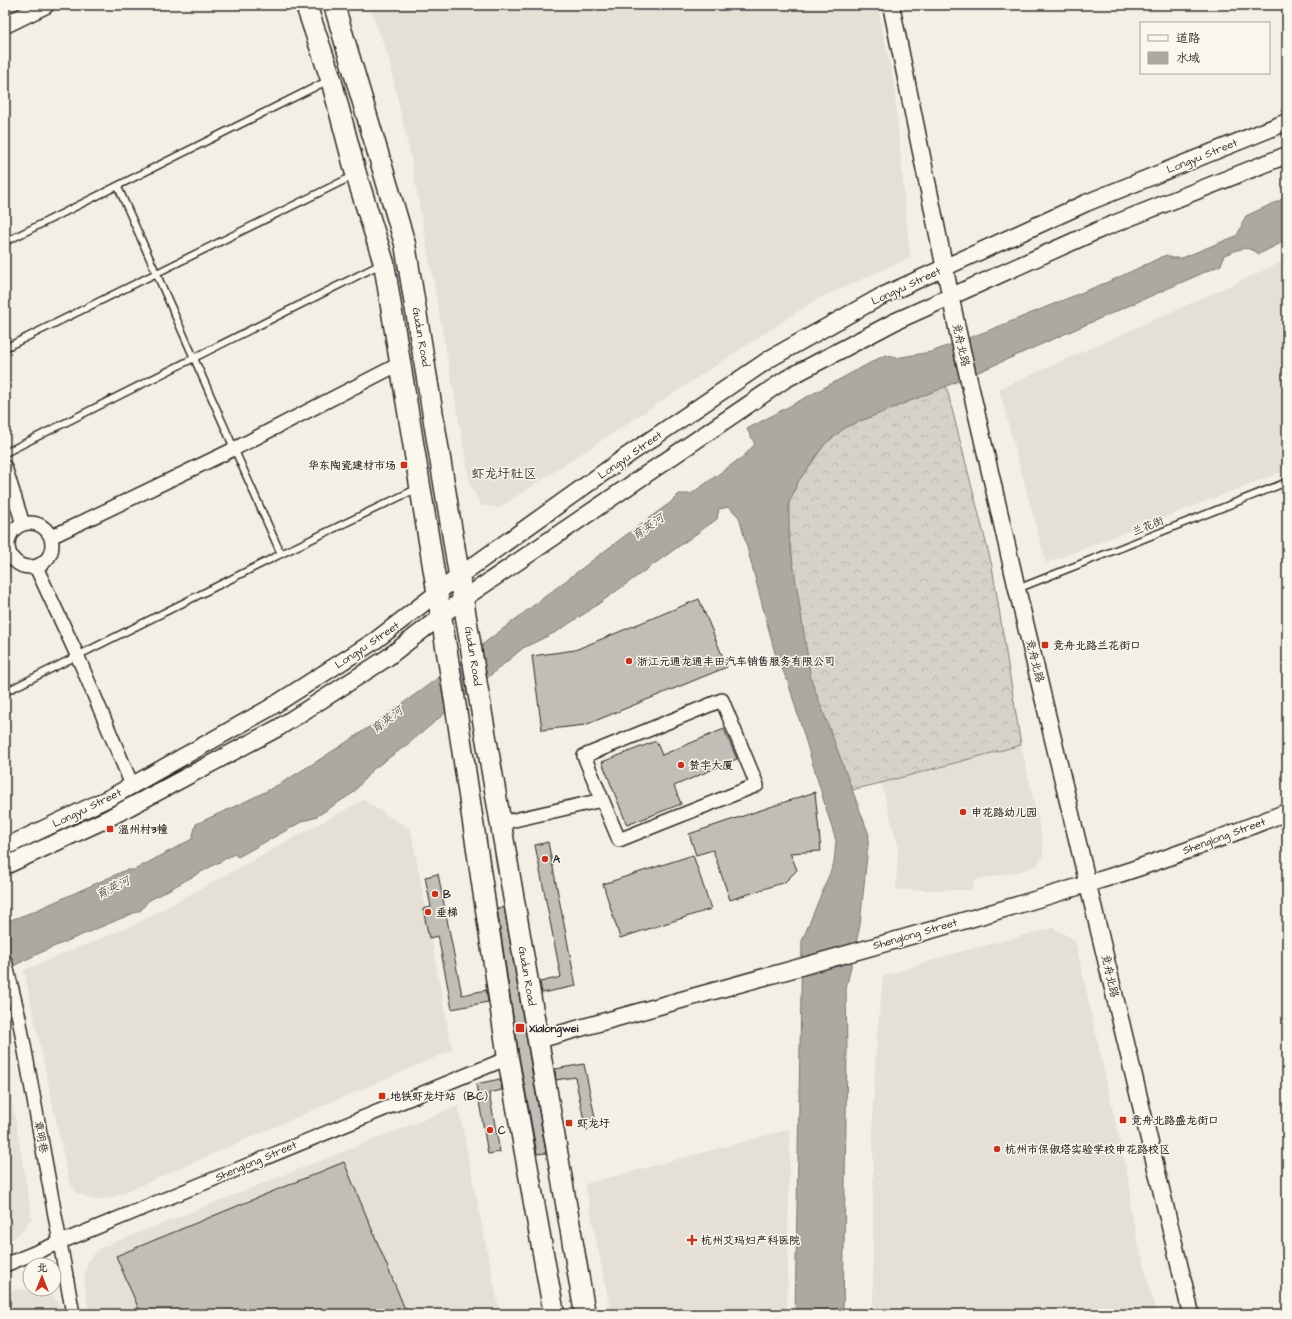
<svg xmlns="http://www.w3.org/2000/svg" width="1292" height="1319" viewBox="0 0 1292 1319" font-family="'Architects Daughter','LXGW WenKai TC',sans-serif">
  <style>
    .built { fill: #e4e0d6 }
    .forest { fill: url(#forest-crowns); stroke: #807e7a }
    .water { fill: #aca9a2; stroke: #787772 }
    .building { fill: #c0beb6; stroke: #2b2b2b }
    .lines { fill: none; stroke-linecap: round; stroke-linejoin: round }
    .service-casing { stroke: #2b2b2b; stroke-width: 9 }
    .minor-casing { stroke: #2b2b2b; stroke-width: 16 }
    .tertiary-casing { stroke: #2b2b2b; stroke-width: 19 }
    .primary-casing { stroke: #2b2b2b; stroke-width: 23 }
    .service { stroke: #fbf7ec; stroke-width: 6 }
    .minor { stroke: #fbf7ec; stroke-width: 13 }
    .tertiary { stroke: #fbf7ec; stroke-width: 16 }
    .primary { stroke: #fbf7ec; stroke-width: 20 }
    .poi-dot { fill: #c8321e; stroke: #fbf7ec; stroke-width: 1.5 }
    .labels { text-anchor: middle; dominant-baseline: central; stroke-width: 3; stroke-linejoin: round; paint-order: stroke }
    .street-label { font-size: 11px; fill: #2b2b2b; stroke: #fbf7ec }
    .poi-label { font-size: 11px; font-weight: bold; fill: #2b2b2b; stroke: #fbf7ec; text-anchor: start }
    .water-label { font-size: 12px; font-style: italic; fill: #585755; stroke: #fbf7ec }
    .quarter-label { font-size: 13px; fill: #2b2b2b; stroke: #fbf7ec }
  </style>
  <defs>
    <pattern id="forest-crowns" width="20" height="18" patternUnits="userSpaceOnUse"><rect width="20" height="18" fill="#d5d2c9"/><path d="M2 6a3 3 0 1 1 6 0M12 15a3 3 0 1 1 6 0" fill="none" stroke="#b7b4ad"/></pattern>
  </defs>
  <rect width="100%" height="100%" fill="#f3efe4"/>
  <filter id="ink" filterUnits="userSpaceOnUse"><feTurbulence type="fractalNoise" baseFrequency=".025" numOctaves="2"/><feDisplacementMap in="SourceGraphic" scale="8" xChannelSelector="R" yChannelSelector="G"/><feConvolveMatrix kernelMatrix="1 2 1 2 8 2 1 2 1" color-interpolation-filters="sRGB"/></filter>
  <g filter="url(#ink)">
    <path class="built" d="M369,5H877L894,83L910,258L817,299L499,508L481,505L471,487L411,159L388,56Z
      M1287,260V470L1046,563L999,389Z
      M1021,745L1043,842V856L1037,865L1022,871L974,880L972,890H896L898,846L881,783Z
      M363,800L411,830L452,1050L111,1198L93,1200L77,1193L69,1181L24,970L136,924Z
      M1053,928L1075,940L1131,1192L1130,1209L1156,1314H873V1107L877,1033L883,977L948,955Z
      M5,1058L32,1218L22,1231L5,1244Z
      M458,1106L500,1314H89L84,1282L88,1261L100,1248Z
      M790,1129L787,1314H611L585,1184Z
      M18,1289L53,1295L62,1308L63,1314H5V1294Z"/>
    <path class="forest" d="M941,366L992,566L1021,745L881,783L835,794L755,466Z"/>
    <path class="water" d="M1287,197V240L1259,254C1246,244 1238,250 1224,255L1221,265L940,389L846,427L825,444L798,482L789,503V537L811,679L869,835L860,925L846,989L847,1051L843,1314H795L802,941L834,863L836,841L788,682L775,653L739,517L729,507L719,509L717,519L587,612L556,632L523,648L408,744L372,770L353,793L314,818L303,821L238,857L234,854L148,901L141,910L46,950L5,970V922L30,913L126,870H134L192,839L196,824C228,809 263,795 293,776C426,696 544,593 670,503L679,494H691L745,455L755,444L747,429L885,355L896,358L931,352L990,330L1115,279L1166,255L1172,258H1182L1236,236C1242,229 1241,223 1246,216Z"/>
    <path class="building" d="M699,599L727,667L585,725L542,730L532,656L575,650Z
      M724,729L737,759L674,786L681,804L627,825L602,762L656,741L662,755Z
      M815,792L821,851L790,853L797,870L785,882L730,900L713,850L696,855L689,834Z
      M548,842L576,986L542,993L540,982L561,977L535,845Z
      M693,855L711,909L620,938L603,884Z
      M438,874L462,995L486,990L488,1002L452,1009L438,936L429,938L423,909L431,907L425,877Z
      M504,907L546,1153L537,1154L519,1056L497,908Z
      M584,1064L597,1127L586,1130L575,1077L556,1080L555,1069Z
      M500,1079L502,1090L489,1093L500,1152L488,1154L476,1084Z
      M344,1162L407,1314H141L116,1256Z"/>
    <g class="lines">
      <g class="service-casing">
        <path id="service" d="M118,187L281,554
          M5,242L329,80
          M5,348L353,176
          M5,453L381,264
          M1017,589L1287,482
          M5,692L281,554L418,488"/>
      </g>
      <g class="minor-casing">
        <path id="minor" d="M5,467L23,524
          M8 545a22 22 0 1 1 44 0a22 22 0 1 1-44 0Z
          M51,537L234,449L401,363
          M36,567L78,657L132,785
          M722,700L757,785L619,840L584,756Z
          M501,823L602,800
          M5,961L19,1018L73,1314
          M5,1265L508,1058"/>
      </g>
      <g class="tertiary-casing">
        <path id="tertiary" d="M891,5L958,333L1017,589L1191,1314
          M5,25L46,5
          M5,847L113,796L268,709L376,640L459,576L628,455L771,358L880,297L1086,203L1287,122
          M5,866L107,819L278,728L387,658L463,599L786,379L894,322L1101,229L1287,155
          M538,1040C721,988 906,940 1087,884C1155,864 1221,838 1287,812"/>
      </g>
      <g class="primary-casing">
        <path id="primary" d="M306,5L331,79L356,174L384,263L456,708L508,1058L554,1314
          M334,5L405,244L478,691L585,1314"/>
      </g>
      <use href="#service" class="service"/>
      <use href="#minor" class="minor"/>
      <use href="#tertiary" class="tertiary"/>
      <use href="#primary" class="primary"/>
    </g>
  </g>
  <g class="poi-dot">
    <rect x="400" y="461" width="8" height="8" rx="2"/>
    <rect x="1041" y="641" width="8" height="8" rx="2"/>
    <circle cx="629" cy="661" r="4"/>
    <circle cx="681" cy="765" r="4"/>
    <circle cx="963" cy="812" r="4"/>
    <rect x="106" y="825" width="8" height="8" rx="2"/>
    <circle cx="545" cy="859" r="4"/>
    <circle cx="435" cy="894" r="4"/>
    <circle cx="428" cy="912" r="4"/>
    <rect x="515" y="1023" width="10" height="10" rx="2"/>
    <rect x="378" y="1092" width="8" height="8" rx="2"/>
    <rect x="1119" y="1116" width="8" height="8" rx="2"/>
    <rect x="565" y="1119" width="8" height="8" rx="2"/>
    <circle cx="490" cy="1130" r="4"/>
    <circle cx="997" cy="1149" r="4"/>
    <path d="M690 1234h4v4h4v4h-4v4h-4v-4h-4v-4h4z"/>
  </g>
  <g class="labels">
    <g class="street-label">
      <text transform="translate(1202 156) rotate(-22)">Longyu Street</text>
      <text transform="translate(906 286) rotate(-25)">Longyu Street</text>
      <text transform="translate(421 337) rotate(80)">Gudun Road</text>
      <text transform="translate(961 345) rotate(77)">竞舟北路</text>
      <text transform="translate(630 455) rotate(-35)">Longyu Street</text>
      <text transform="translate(1148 526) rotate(-22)">兰花街</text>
      <text transform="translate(367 645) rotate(-34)">Longyu Street</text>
      <text transform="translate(473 656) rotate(81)">Gudun Road</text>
      <text transform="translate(1035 661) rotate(76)">竞舟北路</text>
      <text transform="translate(87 808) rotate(-26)">Longyu Street</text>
      <text transform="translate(1224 836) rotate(-20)">Shenglong Street</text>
      <text transform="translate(915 934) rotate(-16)">Shenglong Street</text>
      <text transform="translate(527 976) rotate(80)">Gudun Road</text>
      <text transform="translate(1110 976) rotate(77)">竞舟北路</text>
      <text transform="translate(41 1137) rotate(79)">章明巷</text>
      <text transform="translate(256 1161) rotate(-23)">Shenglong Street</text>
    </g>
    <g class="poi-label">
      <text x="396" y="465" text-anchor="end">华东陶瓷建材市场</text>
      <text x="1053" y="645">竞舟北路兰花街口</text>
      <text x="637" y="661">浙江元通龙通丰田汽车销售服务有限公司</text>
      <text x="689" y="765">赞宇大厦</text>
      <text x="971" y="812">申花路幼儿园</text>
      <text x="118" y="829">温州村3幢</text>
      <text x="553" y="859">A</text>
      <text x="443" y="894">B</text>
      <text x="436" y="912">垂梯</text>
      <text x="529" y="1028">Xialongwei</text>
      <text x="390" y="1096">地铁虾龙圩站（B·C）</text>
      <text x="1131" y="1120">竞舟北路盛龙街口</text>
      <text x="577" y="1123">虾龙圩</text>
      <text x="498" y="1130">C</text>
      <text x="1005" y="1149">杭州市保俶塔实验学校申花路校区</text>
      <text x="701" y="1240">杭州艾玛妇产科医院</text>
    </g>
    <g class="water-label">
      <text transform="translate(648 527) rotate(-35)">育英河</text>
      <text transform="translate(387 720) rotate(-37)">育英河</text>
      <text transform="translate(113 888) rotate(-27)">育英河</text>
    </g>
    <g class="quarter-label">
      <text x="504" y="474">虾龙圩社区</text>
    </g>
  </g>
  <rect width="1292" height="1319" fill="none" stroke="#fbf7ec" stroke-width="20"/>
  <rect x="10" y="10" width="1272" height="1299" fill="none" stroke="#2b2b2b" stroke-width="1.5" filter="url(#ink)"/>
  <rect x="1140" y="22" width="130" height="52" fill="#fbf7ec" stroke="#a8a59f"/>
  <rect x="1148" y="35" width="20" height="6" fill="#fbf7ec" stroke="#a8a59f"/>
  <text x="1176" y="42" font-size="12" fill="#2b2b2b">道路</text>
  <rect x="1148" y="52" width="20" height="12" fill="#aca9a2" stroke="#a8a59f"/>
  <text x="1176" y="62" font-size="12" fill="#2b2b2b">水域</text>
  <g transform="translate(42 1277)"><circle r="19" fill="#fbf7ec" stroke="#a8a59f"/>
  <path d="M0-3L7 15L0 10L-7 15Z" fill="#c8321e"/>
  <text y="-6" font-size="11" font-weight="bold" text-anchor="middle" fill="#2b2b2b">北</text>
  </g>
</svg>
